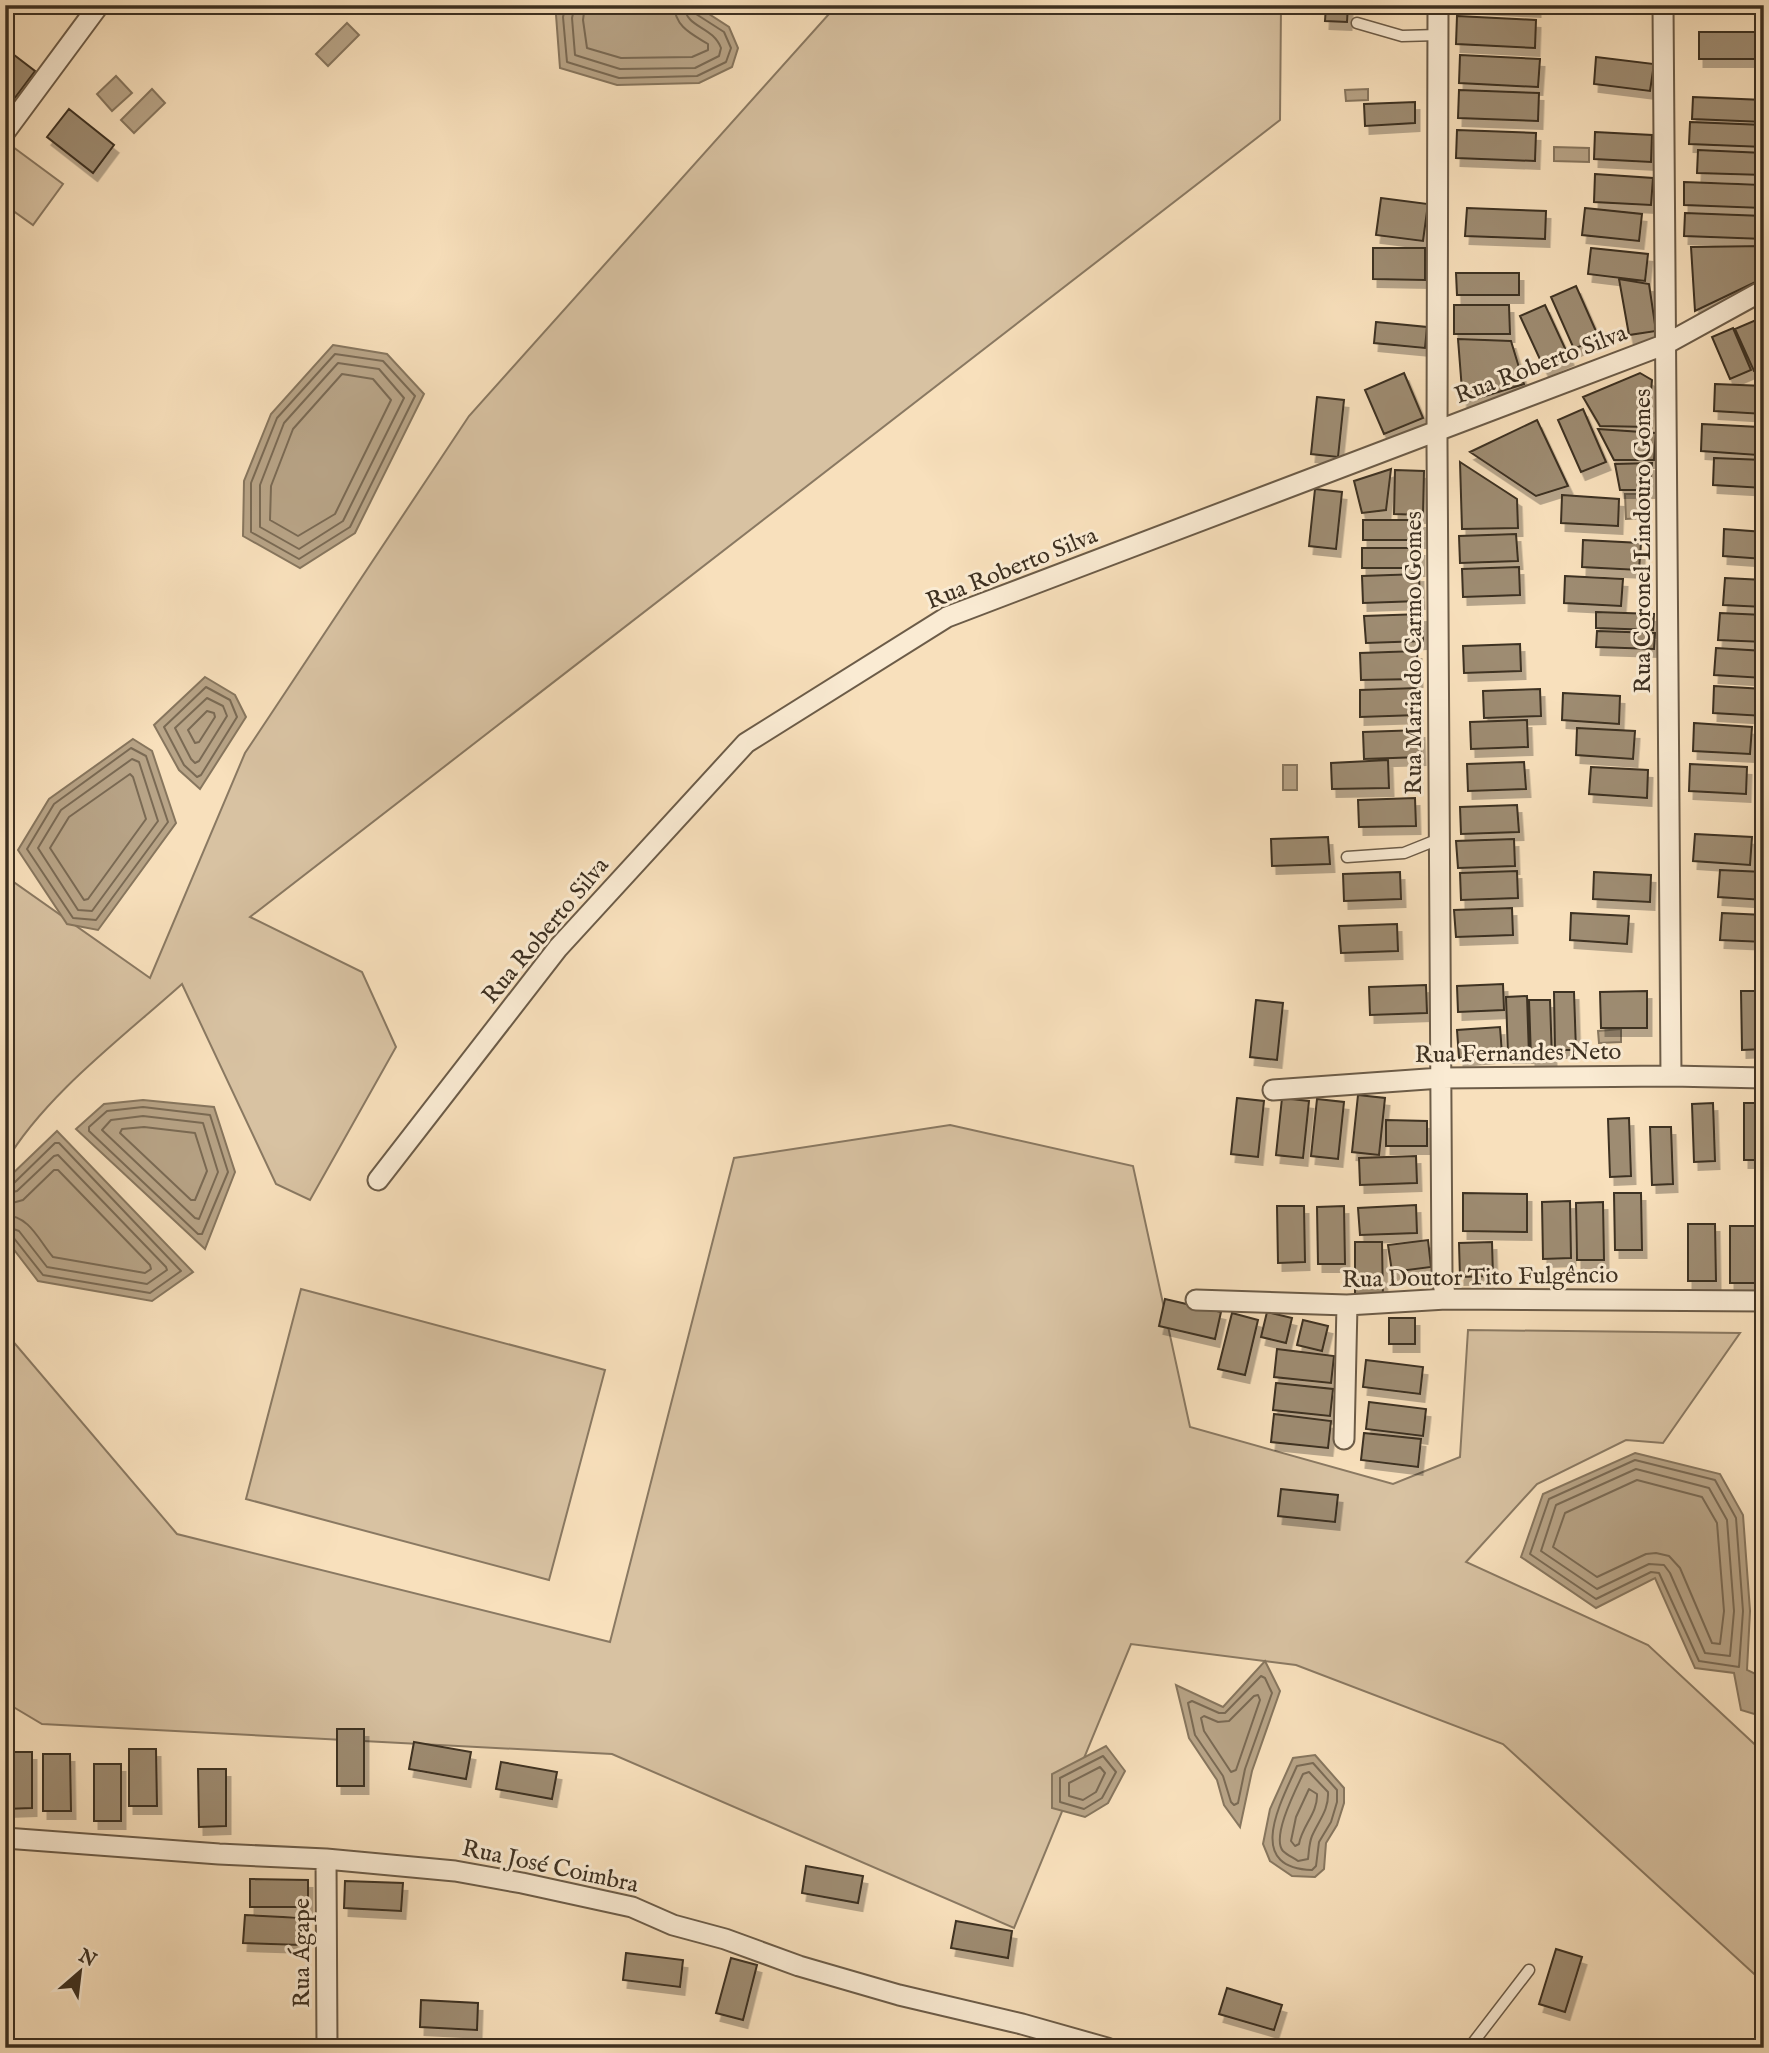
<svg xmlns="http://www.w3.org/2000/svg" width="1769" height="2053" viewBox="0 0 1769 2053" font-family="'IM FELL English',serif">
  <style>
    .green { fill: #d8c2a2; stroke: #8a7962; stroke-width: 2 }
    .water { fill: #b8a487; stroke: #87765e; stroke-width: 2 }
    .lines { fill: none; stroke-linecap: round; stroke-linejoin: round }
    .shore { stroke: #7a6a54; stroke-width: 2 }
    .building { fill: #9e8c72; stroke: #3d3021; stroke-width: 2; filter: url(#shadow) }
    .service-casing { stroke: #6c5c48; stroke-width: 13 }
    .minor-casing { stroke: #6c5c48; stroke-width: 23 }
    .service { stroke: #faebd3; stroke-width: 10 }
    .minor { stroke: #faebd3; stroke-width: 19 }
    .labels { text-anchor: middle; dominant-baseline: central; stroke-width: 6; stroke-linejoin: round; paint-order: stroke }
    .street-label { font-size: 24px; fill: #3d3021; stroke: #faebd3 }
  </style>
  <defs>
    <filter id="shadow"><feDropShadow dx="4.5" dy="8" stdDeviation="0" flood-color="#0004"/></filter>
  </defs>
  <rect width="100%" height="100%" fill="#f8e0bc"/>
  <filter id="stains"><feTurbulence type="fractalNoise" baseFrequency=".00286" numOctaves="4"/><feColorMatrix values="0 0 0 0 .2 0 0 0 0 .09 0 0 0 0 .02 0 0 0 .5 -.17"/></filter>
  <radialGradient id="worn" r=".72"><stop offset=".6" stop-color="#630" stop-opacity="0"/><stop offset="1" stop-color="#630" stop-opacity=".3"/></radialGradient>
  <path class="green" d="M837,5H1281L1280,120L250,917L362,972L396,1047L310,1200L276,1184L182,984C123,1037 45,1095 5,1163V876L150,978L245,753L469,416Z
    M13,147L63,184L33,225L5,205V158Z
    M950,1125L1133,1166L1190,1427L1393,1484L1460,1457L1468,1330L1740,1333L1663,1443L1626,1440L1537,1484L1466,1562L1648,1645L1764,1753V1983L1503,1744L1296,1665L1131,1644L1014,1928L612,1754L42,1724L5,1702V1332L177,1534L610,1642L734,1158Z
    M301,1289L605,1370L549,1580L246,1499Z"/>
  <path class="water" d="M560,5H695L729,27L738,48L732,67L699,83L617,85L560,68L556,15Z
    M347,23L359,35L328,66L316,54Z
    M116,76L132,93L112,111L97,94Z
    M152,89L165,103L134,133L121,120Z
    M1368,89V100L1346,101L1345,90Z
    M1554,147L1589,148V162L1554,161Z
    M333,345L387,354L424,394L355,533L300,568L243,536L244,481L271,414Z
    M1625,494H1641L1642,518L1626,519Z
    M205,677L235,695L246,717L200,789L179,770L154,725Z
    M133,739L152,751L176,823L98,930L67,924L18,850L49,799Z
    M1283,765H1297V790H1283Z
    M1621,1029V1042L1599,1043L1598,1031Z
    M143,1100L214,1107L235,1172L205,1249L76,1129L104,1104Z
    M57,1131L193,1272L152,1301L38,1281L5,1238V1196L8,1178Z
    M1635,1453L1720,1474L1743,1515L1750,1611L1747,1670L1764,1678V1717L1741,1710L1734,1673L1695,1668L1655,1578L1596,1608L1521,1557L1543,1494Z
    M1265,1661L1280,1691L1252,1771L1240,1827L1224,1805L1217,1780L1189,1738L1176,1685L1223,1707Z
    M1106,1746L1125,1771L1108,1803L1085,1817L1052,1808V1774Z
    M1315,1755L1344,1788V1803L1337,1825L1326,1843L1324,1869L1315,1877L1292,1876L1270,1861L1263,1844L1270,1809L1293,1758Z"/>
  <g class="lines">
    <path class="shore" d="M566,5L563,17L567,62L619,78L697,76L726,62L731,48L724,32L696,14L693,5
      M575,5L572,18L575,55L620,69L695,68L719,56L721,48C712,25 686,29 684,5
      M585,5L583,20L587,48L621,58L692,57L708,50V44C692,34 675,27 674,5
      M335,354L383,361L415,396L350,527L299,559L251,532V483L277,418Z
      M338,363L379,369L404,398L343,521L299,549L260,527V485L284,423Z
      M342,374L373,379L391,400L335,514L298,536L270,520L271,486L293,429Z
      M206,687L230,700L237,717L201,775L197,777L184,765L164,727Z
      M207,698L223,706L227,716L199,761L195,763L191,759L175,728Z
      M207,711L214,713L215,717L199,742L195,743L188,730Z
      M131,748L146,756L168,822L96,920L73,918L27,849L54,804Z
      M132,759L139,762L158,821L92,911L78,910L38,848L61,810Z
      M130,774L133,777L146,819L88,899L84,900L50,848L69,817Z
      M143,1107L210,1115L228,1172L202,1234H198L89,1131V1127L107,1111Z
      M143,1116L203,1123L218,1172L199,1219L195,1218L102,1130L111,1120Z
      M144,1127L195,1133L207,1171L195,1200H191L120,1133L122,1129Z
      M5,1186L13,1184L55,1143H59L181,1271L150,1293L43,1275L13,1237L5,1235
      M5,1194L17,1191L54,1156L58,1155L166,1267L167,1270L147,1284L47,1267L19,1231L5,1226
      M5,1205L23,1200L54,1170H58L150,1265L151,1269L145,1273L53,1257C39,1241 30,1216 5,1215
      M1635,1460L1715,1480L1736,1518L1743,1611L1739,1667L1699,1661L1659,1573L1651,1572L1596,1599L1530,1554L1549,1499Z
      M1636,1469L1709,1488L1727,1520L1734,1611L1730,1656L1705,1653L1670,1573L1664,1565L1649,1564L1597,1589L1541,1551L1556,1505Z
      M1637,1480L1702,1497L1717,1523L1724,1611L1720,1644L1712,1643L1680,1568L1669,1556L1656,1553L1646,1554L1597,1577L1553,1547L1565,1513Z
      M1261,1676L1265,1678L1272,1693L1245,1769L1238,1803L1234,1805L1231,1802L1223,1776L1195,1735L1188,1703L1192,1701L1219,1713H1225Z
      M1258,1695L1260,1700L1236,1770L1231,1772L1204,1731L1201,1718L1204,1716L1218,1722L1229,1721L1254,1696Z
      M1103,1756L1116,1772L1102,1798L1084,1809L1060,1802V1778Z
      M1313,1763L1337,1790V1802L1331,1822L1319,1842L1316,1866L1312,1870C1244,1868 1281,1802 1297,1766Z
      M1100,1767L1105,1773L1096,1792L1083,1800L1069,1796V1783Z
      M1309,1772L1328,1792C1329,1810 1319,1820 1312,1836C1309,1843 1309,1852 1308,1859L1298,1861C1294,1858 1287,1855 1283,1851C1271,1837 1296,1789 1303,1774Z
      M1309,1789L1317,1794C1318,1813 1302,1826 1299,1844L1295,1846L1291,1841L1296,1817Z"/>
  </g>
  <path class="building" d="M1326,5H1348L1347,22L1325,21Z
    M1459,5H1536V9Z
    M1457,16L1536,20L1535,48L1456,44Z
    M1699,32H1756V59H1699Z
    M5,48L35,71L14,99L5,93Z
    M1460,55L1540,59L1538,87L1459,83Z
    M1596,57L1654,64L1650,91L1594,84Z
    M1459,90L1539,93L1538,121L1458,118Z
    M1693,97L1764,100V122L1692,119Z
    M1415,102V123L1365,126L1364,104Z
    M69,109L114,145L93,173L47,137Z
    M1690,122L1764,125V147L1689,144Z
    M1457,130L1536,133L1535,161L1456,158Z
    M1595,132L1652,135L1651,162L1594,159Z
    M1698,150L1764,153V175L1697,173Z
    M1595,174L1653,178L1651,205L1594,202Z
    M1684,182L1764,185L1763,208L1684,205Z
    M1381,198L1428,204L1423,241L1376,235Z
    M1467,208L1546,211L1545,239L1465,236Z
    M1585,208L1642,214L1639,241L1582,235Z
    M1685,213L1764,216V239L1684,236Z
    M1764,246V278L1695,311L1691,247Z
    M1373,248H1425V280L1373,279Z
    M1591,248L1648,254L1645,281L1588,274Z
    M1456,273H1519V295H1457Z
    M1619,279L1649,284L1656,331L1629,335Z
    M1576,286L1599,338L1574,349L1551,297Z
    M1454,305H1509L1510,334H1454Z
    M1545,305L1569,357L1544,368L1520,316Z
    M1764,315V330L1758,318Z
    M1756,320L1764,338V367L1754,371L1735,329Z
    M1376,322L1427,327L1425,348L1374,343Z
    M1733,328L1751,370L1730,379L1712,337Z
    M1458,339L1511,341L1524,384L1463,403Z
    M1404,373L1423,418L1384,434L1365,390Z
    M1640,373L1652,380L1648,427L1600,426L1583,397Z
    M1715,384L1764,386V414L1714,411Z
    M1317,397L1344,400L1338,457L1311,454Z
    M1583,409L1606,462L1581,472L1558,420Z
    M1537,420L1568,486L1536,496L1470,452Z
    M1702,424L1759,427L1758,455L1701,451Z
    M1598,429L1656,433L1654,460H1614Z
    M1714,458L1764,460V488L1713,485Z
    M1460,462L1517,499L1518,528L1462,529Z
    M1652,463L1650,490H1620L1615,464Z
    M1391,469L1386,510L1362,513L1354,481Z
    M1395,470L1424,471L1423,515L1394,514Z
    M1315,489L1342,492L1336,549L1309,546Z
    M1562,495L1619,499L1618,526L1561,523Z
    M1363,520H1421V540H1363Z
    M1724,529L1764,532V559L1723,556Z
    M1516,534L1518,561L1460,563L1459,536Z
    M1583,540L1641,543L1639,570L1582,567Z
    M1362,548H1420V568H1362Z
    M1519,567L1520,595L1463,597L1462,569Z
    M1419,574L1420,601L1363,603L1362,576Z
    M1565,576L1623,579L1621,606L1564,603Z
    M1725,578L1764,580V607L1723,605Z
    M1596,612L1654,614L1653,630L1596,628Z
    M1720,613L1764,615V642L1718,640Z
    M1422,614L1423,641L1366,643L1364,616Z
    M1597,631L1655,633L1654,649L1596,647Z
    M1520,644L1521,671L1464,673L1463,646Z
    M1716,648L1764,651V678L1714,675Z
    M1417,651L1418,679L1361,680L1360,653Z
    M1714,686L1764,689V716L1713,713Z
    M1417,688L1418,715L1360,717V690Z
    M1540,689L1541,716L1484,718L1483,691Z
    M1563,693L1620,696L1619,724L1562,720Z
    M1527,720L1528,747L1471,749L1470,722Z
    M1694,723L1752,727L1750,754L1693,751Z
    M1577,728L1635,731L1633,759L1576,755Z
    M1420,730L1421,757L1364,759L1363,732Z
    M1388,760L1389,788L1332,789L1331,763Z
    M1524,762L1526,789L1468,791L1467,764Z
    M1690,764L1747,767L1746,794L1689,791Z
    M1591,767L1648,770L1647,798L1589,794Z
    M1415,798L1416,826L1359,827L1358,800Z
    M1517,805L1519,832L1461,834L1460,807Z
    M1695,834L1752,837L1750,865L1693,861Z
    M1328,837L1330,864L1272,866L1271,839Z
    M1514,839L1515,866L1458,868L1456,841Z
    M1720,870L1764,872V900L1718,897Z
    M1517,871L1518,898L1461,900L1460,873Z
    M1400,872L1401,899L1344,901L1343,874Z
    M1594,872L1651,875L1650,902L1593,899Z
    M1512,908L1513,935L1456,937L1454,910Z
    M1571,913L1629,916L1627,944L1570,940Z
    M1722,913L1764,915V942L1720,940Z
    M1397,924L1398,951L1341,953L1339,926Z
    M1503,984L1504,1010L1458,1012L1457,986Z
    M1426,985L1427,1013L1370,1015L1369,987Z
    M1647,991V1028H1601L1600,992Z
    M1741,991H1764V1049L1742,1050Z
    M1554,992H1574L1576,1050H1555Z
    M1527,996L1529,1055H1508L1506,997Z
    M1256,1000L1283,1003L1277,1060L1250,1057Z
    M1529,1000H1550L1552,1058H1531Z
    M1500,1027L1502,1054L1459,1058L1457,1030Z
    M1358,1095L1385,1098L1379,1155L1352,1152Z
    M1237,1098L1264,1101L1258,1157L1231,1154Z
    M1282,1098L1309,1101L1303,1158L1276,1155Z
    M1317,1099L1344,1102L1338,1159L1311,1156Z
    M1713,1103L1715,1161L1694,1162L1692,1104Z
    M1744,1103H1764V1160H1744Z
    M1629,1118L1631,1176L1610,1177L1608,1119Z
    M1386,1120L1427,1121V1146H1386Z
    M1650,1127H1671L1673,1184L1652,1185Z
    M1416,1156L1417,1183L1360,1185L1359,1158Z
    M1463,1193L1527,1194V1232L1463,1231Z
    M1614,1193H1641L1642,1250H1615Z
    M1570,1201L1571,1258L1543,1259L1542,1202Z
    M1603,1202L1604,1260H1577L1576,1203Z
    M1416,1205L1417,1233L1360,1235L1358,1208Z
    M1277,1206H1304L1305,1262L1278,1263Z
    M1344,1206L1345,1264H1318L1317,1207Z
    M1688,1224H1715L1716,1281H1688Z
    M1730,1226H1757L1758,1283H1730Z
    M1428,1240L1431,1267L1392,1272L1388,1245Z
    M1355,1242H1382L1383,1299H1355Z
    M1492,1242L1493,1276L1460,1277L1459,1243Z
    M1165,1299L1221,1312L1215,1339L1159,1326Z
    M1267,1312L1292,1318L1286,1343L1261,1337Z
    M1232,1313L1258,1320L1245,1375L1218,1369Z
    M1389,1318H1415V1344H1389Z
    M1303,1320L1328,1326L1322,1351L1297,1345Z
    M1277,1349L1334,1356L1331,1383L1274,1377Z
    M1366,1360L1423,1367L1420,1394L1363,1387Z
    M1276,1383L1333,1389L1330,1416L1273,1410Z
    M1369,1402L1426,1409L1423,1436L1366,1429Z
    M1274,1414L1331,1421L1328,1448L1271,1442Z
    M1364,1433L1421,1439L1418,1467L1361,1460Z
    M1281,1489L1338,1495L1335,1522L1278,1516Z
    M337,1729H364V1786H337Z
    M414,1742L471,1752L466,1779L409,1769Z
    M129,1749H156L157,1806H129Z
    M5,1752H32V1808L5,1809Z
    M43,1754H70L71,1811H43Z
    M501,1762L557,1772L552,1799L496,1789Z
    M94,1764H121V1821H94Z
    M198,1769H226V1826L199,1827Z
    M806,1866L863,1876L858,1903L802,1893Z
    M250,1879L308,1880V1907H250Z
    M345,1881L403,1883L401,1911L344,1908Z
    M245,1915L302,1918L301,1945L243,1943Z
    M956,1921L1012,1931L1008,1958L951,1948Z
    M1556,1949L1582,1957L1565,2012L1539,2004Z
    M626,1953L683,1960L680,1987L623,1980Z
    M731,1958L757,1965L743,2020L716,2013Z
    M1227,1988L1282,2005L1274,2030L1219,2014Z
    M421,2000L478,2003L477,2030L420,2027Z
    M155,2045L209,2048H154Z"/>
  <g class="lines">
    <g class="service-casing">
      <path id="service" d="M1357,23L1402,36L1438,35
        M1347,857L1404,853L1439,839
        M1469,2048L1529,1970"/>
    </g>
    <g class="minor-casing">
      <path id="minor" d="M1438,5L1437,443L1442,1278L1446,1299
        M1663,5L1671,1076
        M5,132L99,5
        M1273,1090L1441,1078L1671,1076L1764,1078
        M378,1180L558,948L746,743L947,617L1666,344L1764,290
        M1196,1300L1347,1305L1446,1299L1764,1301
        M1344,1439L1347,1305
        M5,1838L219,1854L326,1859L455,1871L522,1883L632,1907L673,1925L725,1939L799,1966L899,1995L1022,2024L1107,2048
        M326,1859L327,2048"/>
    </g>
    <use href="#service" class="service"/>
    <use href="#minor" class="minor"/>
  </g>
  <g class="labels">
    <g class="street-label">
      <text transform="translate(1541 365) rotate(-21)">Rua Roberto Silva</text>
      <text transform="translate(1643 541) rotate(-90)">Rua Coronel Lindouro Gomes</text>
      <text transform="translate(1012 569) rotate(-22)">Rua Roberto Silva</text>
      <text transform="translate(1414 653) rotate(-90)">Rua Maria do Carmo Gomes</text>
      <text transform="translate(546 931) rotate(-50)">Rua Roberto Silva</text>
      <text transform="translate(1518 1054) rotate(-1)">Rua Fernandes Neto</text>
      <text transform="translate(1480 1278) rotate(-1)">Rua Doutor Tito Fulgêncio</text>
      <text transform="translate(550 1867) rotate(12)">Rua José Coimbra</text>
      <text transform="translate(302 1953) rotate(-90)">Rua Ágape</text>
    </g>
  </g>
  <rect width="1769" height="2053" fill="none" stroke="#f8e0bc" stroke-width="28"/>
  <rect x="7" y="7" width="1755" height="2039" fill="none" stroke="#3d3021" stroke-width="3.5"/>
  <rect x="14" y="14" width="1741" height="2025" fill="none" stroke="#3d3021" stroke-width="2"/>
  <g transform="translate(80 1972) rotate(28)" stroke="#faebd3" stroke-width="5" paint-order="stroke">
  <path d="M0-5L12 26L0 18L-12 26Z" fill="#3d3021"/>
  <text y="-10" font-size="19" font-weight="bold" text-anchor="middle" fill="#3d3021">N</text>
  </g>
  <rect width="100%" height="100%" filter="url(#stains)"/>
  <rect width="100%" height="100%" fill="url(#worn)"/>
</svg>
